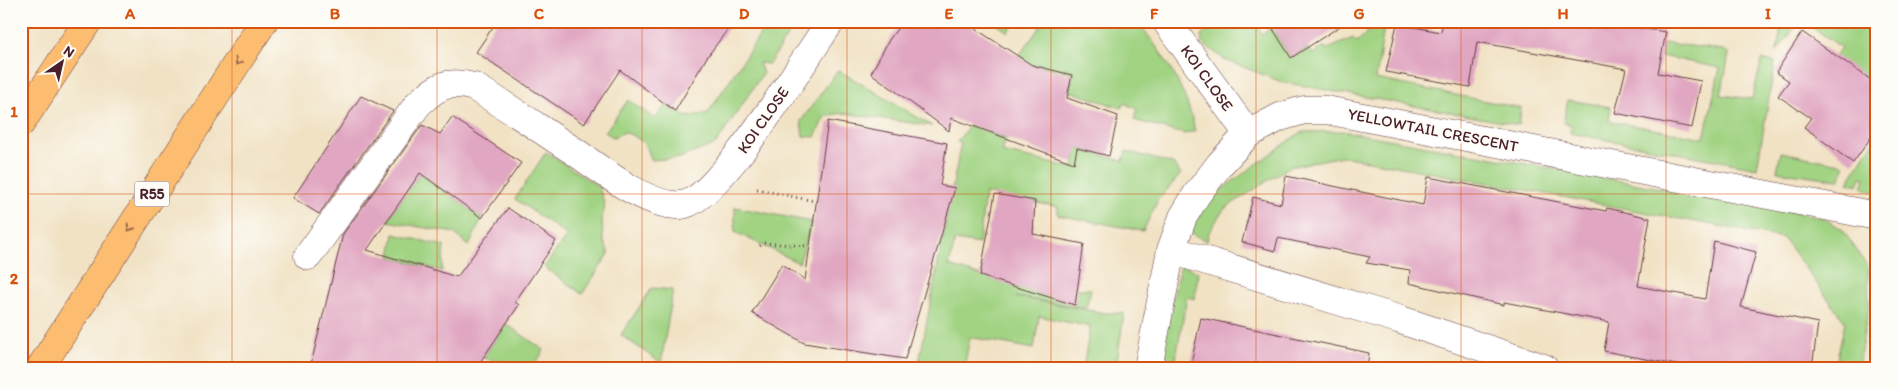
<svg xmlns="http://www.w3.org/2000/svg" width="1898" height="389" viewBox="0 0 1898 389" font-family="Itim,sans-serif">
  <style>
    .green { fill: #a1d383; stroke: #767957 }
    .building { fill: #e1a7c2 }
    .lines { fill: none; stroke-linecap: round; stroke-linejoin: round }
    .street-casing { stroke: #633c42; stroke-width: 29 }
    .primary-casing { stroke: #633c42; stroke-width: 29 }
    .path { stroke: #633c42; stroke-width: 3; stroke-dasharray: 1 4; stroke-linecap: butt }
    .street { stroke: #fff; stroke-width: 28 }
    .primary { stroke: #fcbd6f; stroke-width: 28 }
    .oneway { stroke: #9a664a }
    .grid { fill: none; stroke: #d8530f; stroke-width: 1; stroke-opacity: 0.55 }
    .labels { text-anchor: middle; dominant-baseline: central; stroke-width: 5; stroke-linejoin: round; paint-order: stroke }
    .shield { fill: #fdfcf7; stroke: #806168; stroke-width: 1 }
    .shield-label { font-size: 15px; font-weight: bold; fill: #4a1f2b }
    .street-label { font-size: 16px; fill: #4a1f2b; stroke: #fdfcf7 }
    .neatline { fill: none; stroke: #d8530f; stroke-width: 2 }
    .grid-label { font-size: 16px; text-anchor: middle; font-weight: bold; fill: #d8530f }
  </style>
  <rect width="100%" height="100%" fill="#fdfcf7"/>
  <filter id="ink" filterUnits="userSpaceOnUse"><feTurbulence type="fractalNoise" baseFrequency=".02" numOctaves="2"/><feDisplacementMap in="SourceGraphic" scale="10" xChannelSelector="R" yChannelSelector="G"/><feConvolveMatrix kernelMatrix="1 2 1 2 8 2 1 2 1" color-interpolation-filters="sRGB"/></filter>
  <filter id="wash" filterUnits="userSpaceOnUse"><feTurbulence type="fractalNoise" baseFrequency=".0096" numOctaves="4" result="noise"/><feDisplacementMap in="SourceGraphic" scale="20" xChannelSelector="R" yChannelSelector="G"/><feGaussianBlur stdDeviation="1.12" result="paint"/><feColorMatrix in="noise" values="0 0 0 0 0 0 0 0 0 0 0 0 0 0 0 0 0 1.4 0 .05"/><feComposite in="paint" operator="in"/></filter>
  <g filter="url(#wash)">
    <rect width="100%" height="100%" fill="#f1e2c4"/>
    <path class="green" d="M769,21H797L769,64L759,63L763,73L716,144L680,158L651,160C646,141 641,140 625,132L613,137L605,132L628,100L655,119L667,104L687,117L708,113Z
      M992,21H1014L1008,32Z
      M1044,21H1137C1165,57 1185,85 1195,131L1184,134L1134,120L1137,109L1124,103L1121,108L1069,91L1074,73L1029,64L988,132L1006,139L1002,152L1073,168L1077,148L1123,161L1126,151L1173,164L1181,174L1158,200L1143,231L1058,215V207L985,193L979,244L955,240L949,266L1035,292L1037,279L1078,289H1091L1086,308L1016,297L1104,313H1124L1116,368H1083L1090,327L1039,316L1034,349L970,337L964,368H918L961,143L957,142Z
      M1215,21H1228L1234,30L1249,21H1253L1262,34L1272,28L1291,58L1307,48L1313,54L1323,47L1328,49L1353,38L1357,42L1371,29L1366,21H1385L1376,79L1521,108L1519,125L1282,82L1225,60L1202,43L1201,36L1211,27Z
      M1782,21H1800L1777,51Z
      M1803,21H1841L1877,27V61L1864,77L1834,58L1841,47Z
      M1664,43L1724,50L1729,54L1721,95L1752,99L1762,60L1775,62L1757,168L1570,133L1572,125L1563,123L1568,100L1611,107L1609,121L1704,138L1720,68L1661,56Z
      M838,70L932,126L843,113L825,116L815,137L803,136L801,121Z
      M1343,131L1821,217L1842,229L1868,267L1869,303L1858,368H1835L1845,322L1783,238L1342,156L1289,167L1224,209L1209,232L1207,241L1192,234L1187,224L1203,203L1301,132Z
      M1876,138L1877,139V193L1862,188L1865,178L1861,177L1858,185L1848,182Z
      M546,152L599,187L605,206L602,219L603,239L609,254L582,294L544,267L567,235L515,199Z
      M1781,152L1845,165L1839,180L1777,171Z
      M420,173L482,218L469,246L454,233L387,221Z
      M735,207L812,222L799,263L735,232Z
      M394,234L444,246L442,271L390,257Z
      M1181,265L1198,272L1195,299L1187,297L1174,368H1155Z
      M652,288L673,290L661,363L621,335Z
      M506,324L544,350L533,368L483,358Z"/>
    <g id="blocks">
      <path class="building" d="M497,21H734L707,57L675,111L620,70L584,124L476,52Z
        M903,21H963L1032,65L1072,75L1067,98L1118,116L1109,156L1077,148L1074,163L951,118L949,131L871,73L889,40Z
        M1268,21H1348L1291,58Z
        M1443,21H1596L1666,32L1658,73L1701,81L1692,128L1615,113L1626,69L1477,42L1470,87L1386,72L1397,24L1441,32Z
        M1802,32L1877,84V129L1853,163L1804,127L1811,118L1778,96L1789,81L1776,72Z
        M361,96L393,111L319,214L293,198Z
        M452,117L521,163L482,218L420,173L367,250L457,277L508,208L556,241L515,302L519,305L476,368H310L343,234L422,125L440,134Z
        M828,121L947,143L940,185L955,188L905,359L804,343L752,313L782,264L805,280Z
        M1286,176L1423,205L1428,177L1606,211L1607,208L1650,218L1638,286L1705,299L1714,241L1756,252L1741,307L1818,323L1812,368H1692L1604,351L1609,322L1504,302V305L1409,283L1410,270L1366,263L1370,257L1278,238L1275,251L1242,242L1253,197L1281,204Z
        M995,194L1035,201L1033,234L1084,244L1075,305L980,276Z
        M1201,318L1369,353L1367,368H1190Z"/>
    </g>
  </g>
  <g filter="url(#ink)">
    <use href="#blocks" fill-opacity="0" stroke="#633c42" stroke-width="1"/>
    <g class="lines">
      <g class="street-casing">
        <path id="street" d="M1166,21L1248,134
          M1171,250L1398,319L1544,368
          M308,256L418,104C438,85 448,80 474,87C509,107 541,130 574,151C600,169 649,208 681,205C718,202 807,55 831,21
          M1148,368L1171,250L1183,217L1197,194L1220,164L1248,134L1280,117L1304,110H1326L1877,216"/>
      </g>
      <g class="primary-casing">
        <path id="primary" d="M21,123L88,21
          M40,368L264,21"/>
      </g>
      <path class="path" d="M757,189L819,202
        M760,246L764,243L809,246"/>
      <use href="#street" class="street"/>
      <use href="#primary" class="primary"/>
    </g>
    <defs><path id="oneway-chevron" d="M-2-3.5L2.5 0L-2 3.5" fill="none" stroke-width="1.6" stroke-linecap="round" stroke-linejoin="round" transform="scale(1.25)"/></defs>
    <g class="oneway">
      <use href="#oneway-chevron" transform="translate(238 62) rotate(123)"/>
      <use href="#oneway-chevron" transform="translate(130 228) rotate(123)"/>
    </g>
  </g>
  <path class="grid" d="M232,21V368M437,21V368M642,21V368M847,21V368M1051,21V368M1256,21V368M1461,21V368M1666,21V368M21,194H1877"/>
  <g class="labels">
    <rect class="shield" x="134.5" y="181.5" width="35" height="25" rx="4"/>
    <g class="shield-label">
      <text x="152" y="194">R55</text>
    </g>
    <g class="street-label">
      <text transform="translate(1207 78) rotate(54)">KOI CLOSE</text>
      <text transform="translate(763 120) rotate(-55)">KOI CLOSE</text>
      <text transform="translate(1433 130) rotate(11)">YELLOWTAIL CRESCENT</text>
    </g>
  </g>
  <rect width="1898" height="389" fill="none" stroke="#fdfcf7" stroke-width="55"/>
  <g transform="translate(62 62) rotate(34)" stroke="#fdfcf7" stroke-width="4" paint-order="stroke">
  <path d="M0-4L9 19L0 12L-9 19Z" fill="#4a1f2b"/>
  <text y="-8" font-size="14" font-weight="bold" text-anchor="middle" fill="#4a1f2b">N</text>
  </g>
  <rect x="28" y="28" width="1842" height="334" class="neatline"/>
  <g class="grid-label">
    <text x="130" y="19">A</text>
    <text x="335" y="19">B</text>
    <text x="539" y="19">C</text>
    <text x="744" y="19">D</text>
    <text x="949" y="19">E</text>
    <text x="1154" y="19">F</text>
    <text x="1359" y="19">G</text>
    <text x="1563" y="19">H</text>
    <text x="1768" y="19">I</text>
    <text x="14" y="117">1</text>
    <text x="14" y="284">2</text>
  </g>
</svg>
